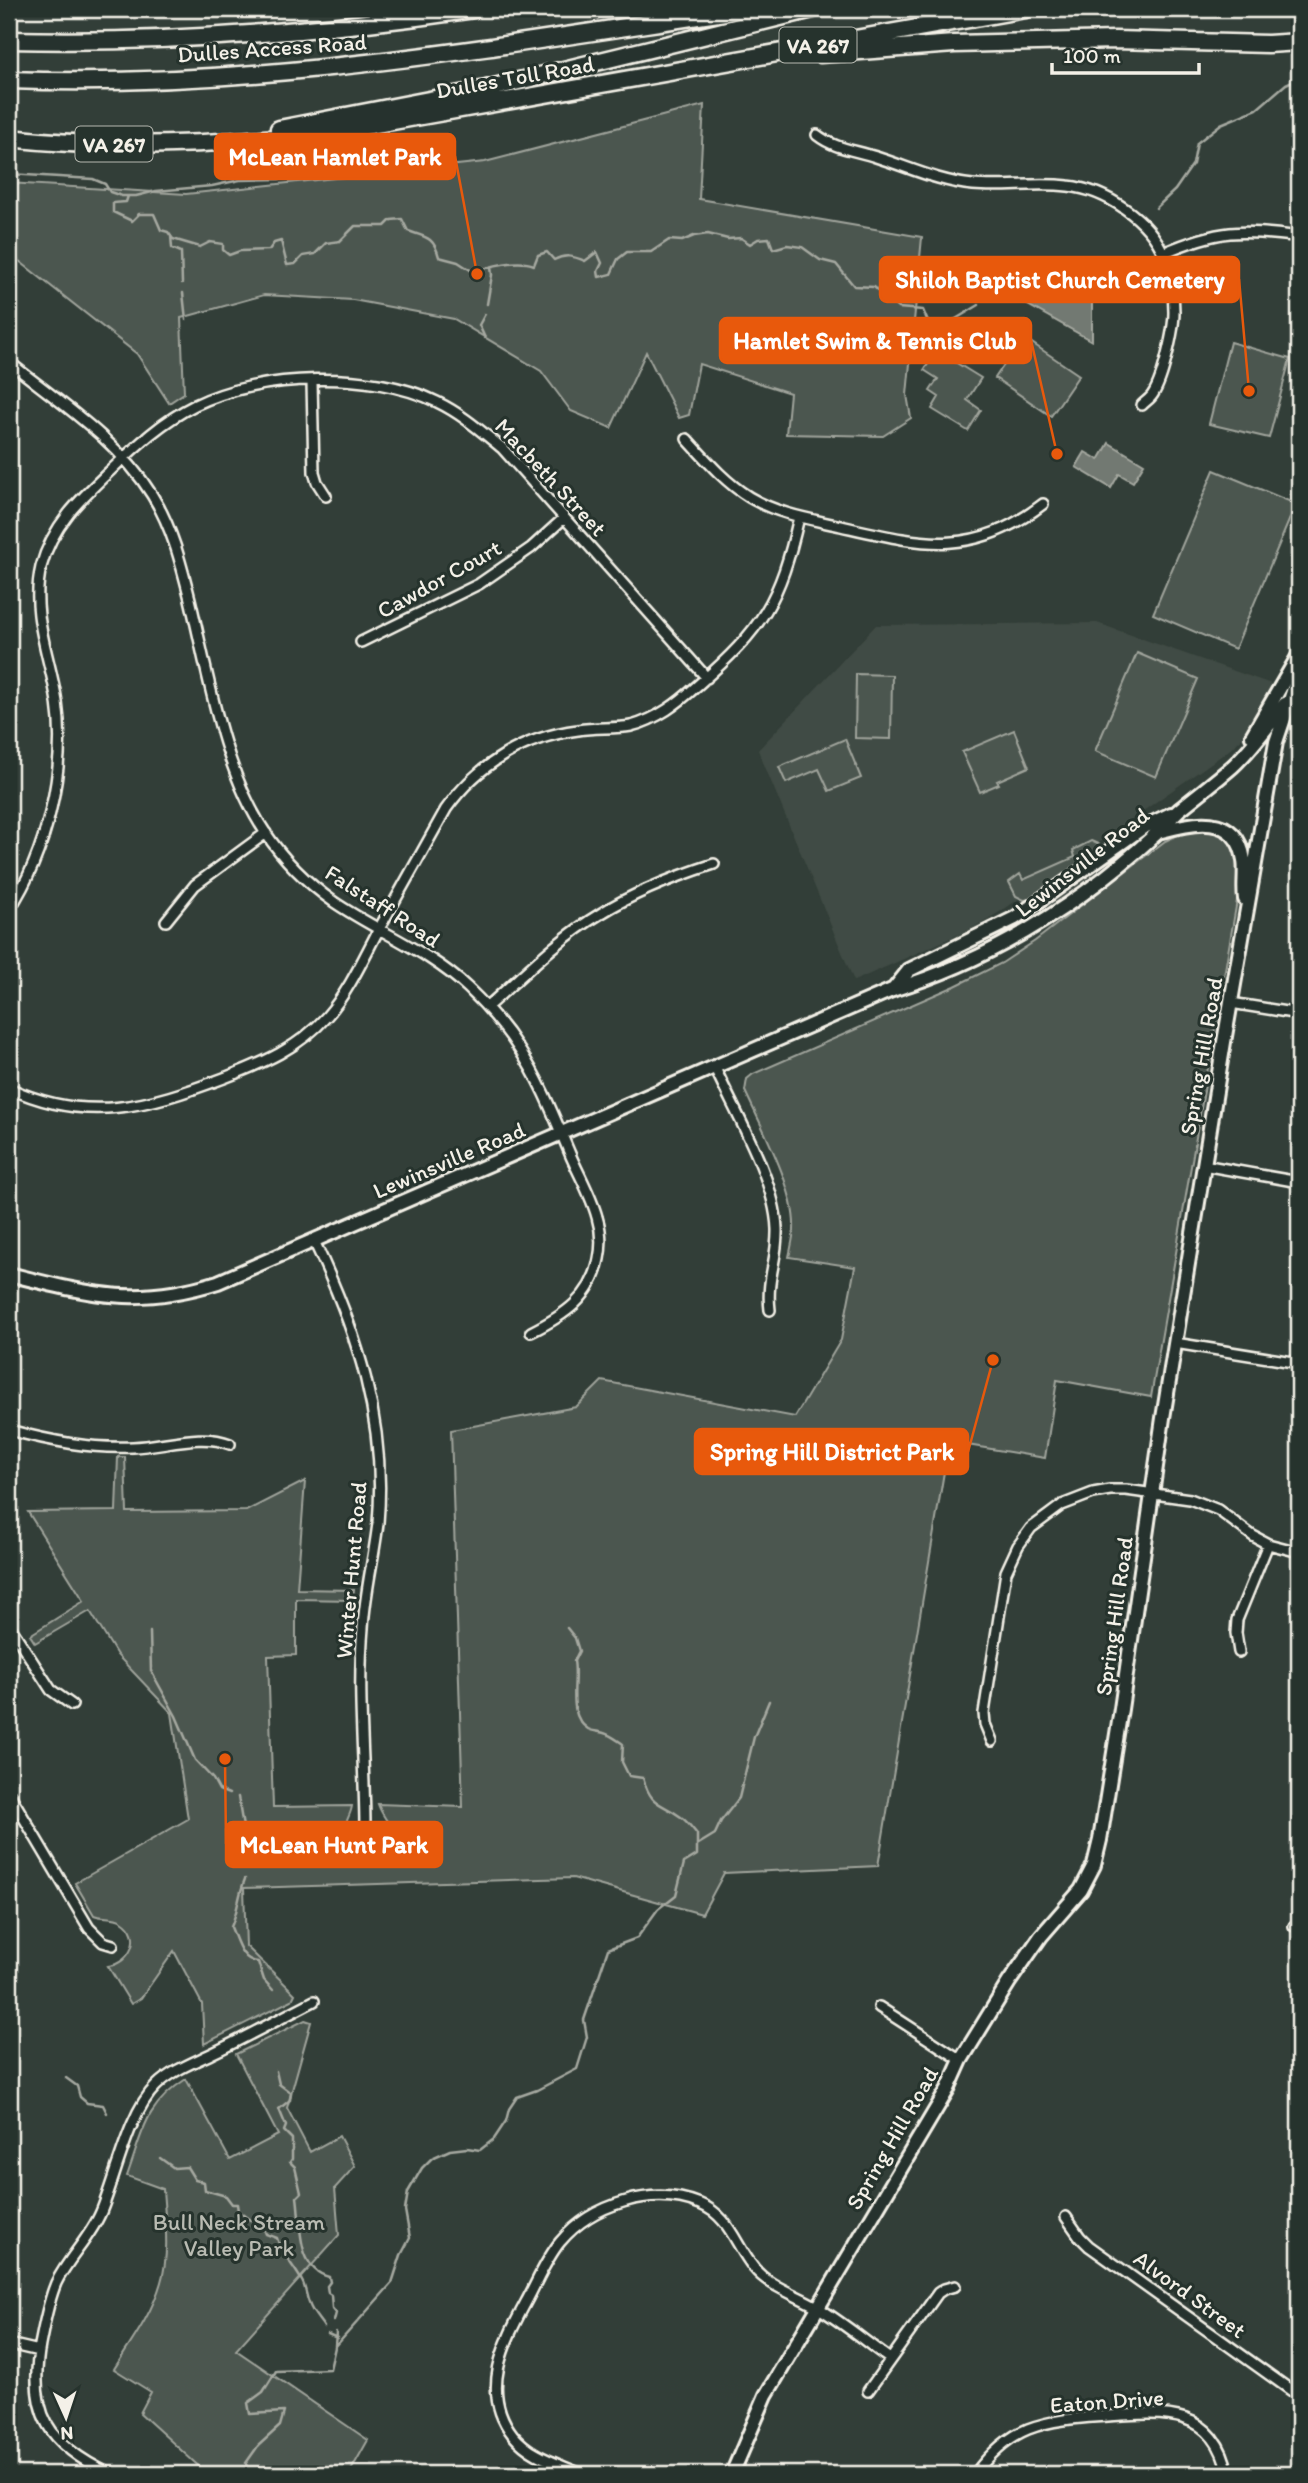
<svg xmlns="http://www.w3.org/2000/svg" width="1308" height="2483" viewBox="0 0 1308 2483" font-family="Itim,sans-serif">
  <style>
    .built { fill: #404b44 }
    .green { fill: #4c564f; stroke: #a0a49c; stroke-width: 2 }
    .water { fill: #727972; stroke: #a6a9a1; stroke-width: 2 }
    .lines { fill: none; stroke-linecap: round; stroke-linejoin: round }
    .stream { stroke: #a6a9a1; stroke-width: 2.5 }
    .street-casing { stroke: #f4f1e8; stroke-width: 14 }
    .secondary-casing { stroke: #f4f1e8; stroke-width: 18 }
    .highway-casing { stroke: #f4f1e8; stroke-width: 21 }
    .street { stroke: #26332d; stroke-width: 9 }
    .secondary { stroke: #26332d; stroke-width: 12 }
    .highway { stroke: #26332d; stroke-width: 16 }
    .labels { text-anchor: middle; dominant-baseline: central; stroke-width: 6; stroke-linejoin: round; paint-order: stroke }
    .shield { fill: #26332d; stroke: #b6b8b0; stroke-width: 2 }
    .shield-label { font-size: 21px; font-weight: bold; fill: #f4f1e8 }
    .street-label { font-size: 23px; fill: #f4f1e8; stroke: #26332d }
    .park-label { font-size: 23px; fill: #b9bbb2; stroke: #26332d }
    .leader { fill: none; stroke: #e8590c; stroke-width: 2.5 }
    .callout-dot { fill: #e8590c; stroke: #26332d; stroke-width: 2.5 }
    .callout { fill: #e8590c; stroke: #e8590c; stroke-width: 2.5 }
    .callout-label { font-size: 24px; text-anchor: middle; font-weight: bold; fill: #fff }
  </style>
  <rect width="100%" height="100%" fill="#323e38"/>
  <filter id="ink" filterUnits="userSpaceOnUse"><feTurbulence type="fractalNoise" baseFrequency=".0143" numOctaves="2"/><feDisplacementMap in="SourceGraphic" scale="14" xChannelSelector="R" yChannelSelector="G"/><feConvolveMatrix kernelMatrix="1 2 1 2 8 2 1 2 1" color-interpolation-filters="sRGB"/></filter>
  <g filter="url(#ink)">
    <path class="built" d="M1097,623L1286,689L1255,727L1228,751L1003,910L971,929L854,981L758,750L876,625Z"/>
    <path class="green" d="M704,105L699,199L922,237L907,395L911,418L883,436L786,434L790,393L699,364L689,415L679,418L646,352L611,428L571,411L541,371L454,319L353,300L264,295L181,318L184,393L169,403L137,354L9,253V183L186,194L485,162Z
      M1023,337L1079,375L1051,416L995,378Z
      M1230,342L1290,359L1269,438L1209,424Z
      M937,351L981,378L967,400L981,410L968,431L932,409L939,397L930,391L938,379L924,370Z
      M1214,470L1296,504L1235,649L1153,614Z
      M1137,653L1198,679L1156,777L1095,751Z
      M856,674L892,675L891,739L855,738Z
      M1014,730L1029,767L997,781L999,784L980,792L962,752Z
      M845,739L861,778L829,791L819,769L786,783L779,767Z
      M1193,828C1229,831 1234,836 1242,872L1151,1397L1057,1380L1045,1458L949,1442L878,1866L724,1873L702,1914L573,1878L244,1888L246,1946L295,1994L292,2000L204,2044L202,2004L174,1951L141,1998L131,2004L108,1966C130,1964 144,1935 122,1921C113,1915 103,1919 94,1915L75,1883L188,1819L172,1713L117,1655L90,1611L35,1643L30,1635L84,1601L28,1512L116,1511L118,1457H125L127,1512L246,1511L305,1481L297,1589L354,1590L353,1600L296,1599V1655L268,1656L273,1807L352,1806C351,1814 346,1820 345,1827C342,1850 366,1861 383,1850C401,1828 384,1823 378,1804L463,1807L451,1430L576,1407L602,1381L795,1417L841,1340L855,1267L789,1257C791,1248 793,1239 794,1230C796,1190 762,1128 745,1091L747,1079L753,1074L955,986L1002,963L1035,941L1165,841Z
      M1091,841L1100,845V850L1036,899L1024,900L1016,896L1009,882L1020,874L1023,880L1075,857L1073,850Z
      M305,2020L311,2022L287,2108L310,2152L339,2136L355,2166L335,2188L339,2235L236,2350L368,2440L349,2474H201L204,2471L140,2413L151,2392L114,2369C132,2341 152,2314 161,2282C170,2253 165,2219 163,2189L127,2176C143,2132 144,2106 186,2079L230,2160L278,2135L236,2054Z"/>
    <path class="water" d="M1006,272L1092,281V341L1003,291Z
      M1109,443L1144,464L1133,482L1119,474L1111,488L1076,467L1085,452L1099,460Z"/>
    <g class="lines">
      <path class="stream" d="M9,174L93,179L105,184L110,192L122,196H136L156,191L212,186L240,180L280,179L323,169H363L399,150L418,146
        M128,196L126,202L113,203V212L132,221L139,214H154L161,230L168,232L173,239L200,247L210,242L223,244V250L229,255L240,251L269,250L274,243L281,241L287,265L295,264L303,256L315,254L326,243L340,241L355,226H385L391,220L402,219L408,231C426,237 434,237 439,257L458,262L475,273C489,265 519,259 534,265L538,255L547,252L554,260C565,254 573,256 585,261L597,252L602,263L598,271L599,277L611,274L618,259L627,252H651L669,240L682,241L694,236L708,234L728,239L741,238L750,244L758,239L769,238L773,249L787,245L802,247L820,260L836,264L854,286L874,287L898,308L923,310L928,322L944,326L979,305
        M1156,208L1175,190L1193,164L1197,143L1221,124L1257,109L1286,84L1299,78
        M171,236L172,248L181,252L182,283
        M183,293L186,320
        M487,304L492,275L491,267
        M485,338L479,325L485,314
        M150,1632L151,1671L176,1716L195,1760L213,1779L219,1790L229,1794
        M238,1797L246,1845
        M697,1845L715,1834L721,1821L739,1798L754,1737L769,1701
        M245,1879C238,1896 238,1911 231,1927C237,1941 241,1961 258,1962L264,1980L273,1990
        M276,2071L279,2084L291,2093L290,2100L279,2109L286,2126L284,2131L292,2139V2159L290,2162L295,2167L301,2193L297,2197C301,2222 296,2269 329,2277L330,2282L327,2286L328,2293L331,2295L332,2308L336,2313L334,2321
        M66,2078L77,2086L80,2097L87,2103L103,2105L107,2113
        M160,2158L174,2168L187,2167L195,2180L204,2182L205,2190L226,2196L232,2204H237L238,2211L250,2220
        M262,2224L266,2234L277,2238C280,2252 295,2267 302,2281C306,2288 306,2296 309,2303C312,2313 319,2319 324,2327
        M328,2334L337,2338
        M335,2346L336,2332
        M248,2474L246,2463L258,2446L280,2426L284,2412L250,2414L248,2403L263,2392L276,2371L330,2369L335,2347L392,2283L401,2255L410,2238L405,2210L408,2192L422,2168L432,2158L450,2150L467,2148L480,2150L494,2139L506,2121L509,2109L517,2097L537,2090L577,2069L587,2037L584,2020L608,1949L637,1938L658,1909L676,1895L684,1863L697,1855V1834C692,1828 687,1821 681,1817C660,1801 652,1808 643,1778L629,1776L622,1762L623,1744C617,1740 611,1735 604,1733C598,1731 593,1732 588,1729C566,1715 578,1681 574,1661L579,1651L575,1638L567,1628"/>
      <g class="street-casing">
        <path id="street" d="M817,135C835,149 855,150 876,157C908,167 939,182 973,185C1004,188 1037,182 1068,186C1106,190 1149,219 1164,255C1171,272 1174,293 1174,312C1174,330 1163,379 1153,394C1151,398 1146,401 1142,405
          M1163,253C1219,229 1240,229 1299,237
          M9,362C59,402 118,440 152,495C172,527 181,563 190,599C208,673 222,768 265,832C283,859 307,883 334,902C378,932 429,951 468,988C488,1007 505,1027 519,1049C541,1082 555,1119 570,1154C579,1175 591,1195 597,1217C601,1230 602,1245 599,1259C592,1298 563,1316 531,1332
          M312,382L314,472L317,482L326,496
          M687,439C707,461 725,482 749,497C777,514 810,519 841,526C920,544 972,559 1043,504
          M361,642L479,584L531,548L564,518
          M9,910C46,854 67,769 57,702C50,656 30,614 41,567C52,525 81,498 111,470C137,445 163,421 195,405C260,373 372,370 437,402C462,414 481,431 502,448L707,678
          M166,921L195,885L266,833
          M1231,1003L1299,1014
          M487,1007C523,975 558,939 600,914C635,892 674,877 714,864
          M715,1068C736,1114 775,1179 777,1229C778,1259 766,1278 770,1310
          M9,1088C87,1124 147,1107 224,1078C263,1063 299,1048 327,1016C349,991 363,959 379,929C401,889 424,849 446,809C478,764 524,737 578,730C596,727 614,729 631,726C658,719 678,703 698,685C763,628 780,601 799,517
          M1203,1165L1299,1182
          M314,1241C357,1331 387,1422 378,1523C374,1558 365,1592 363,1628C357,1695 365,1763 365,1830
          M1175,1343L1299,1363
          M9,1430C50,1441 90,1449 133,1447C164,1446 201,1432 230,1444
          M9,1625L51,1690L72,1705
          M1239,1652L1236,1633L1237,1620L1268,1544
          M992,1741L985,1724L984,1713L1006,1572L1018,1546L1031,1528L1062,1505L1093,1493L1110,1490H1126L1190,1499L1218,1510L1253,1536L1268,1544L1299,1552
          M9,1793L89,1928L103,1942L113,1945
          M1294,1926L1299,1927
          M879,2007L961,2060
          M1066,2217L1080,2237L1089,2246L1299,2396
          M9,2344L39,2351
          M868,2391L938,2293L944,2289L955,2286
          M110,2474C48,2445 28,2413 40,2345C44,2325 48,2302 56,2283C68,2258 90,2238 101,2212C116,2176 129,2112 156,2086C172,2070 195,2062 215,2052C248,2036 281,2018 314,2001
          M581,2474C557,2463 531,2457 513,2435C479,2392 504,2343 526,2302C537,2282 546,2259 560,2242C592,2204 653,2185 700,2204C730,2216 735,2245 754,2268C769,2287 796,2294 817,2307C842,2322 866,2342 890,2359
          M975,2474C989,2455 1006,2438 1028,2429C1054,2419 1081,2418 1108,2416C1163,2412 1215,2407 1228,2474"/>
      </g>
      <g class="secondary-casing">
        <path id="secondary" d="M1252,736L1299,655
          M1158,832C1192,823 1236,811 1244,860C1246,873 1243,887 1245,899
          M893,990L909,970L1015,918L1142,828L1171,814
          M9,1274C89,1294 135,1308 218,1282L892,990C992,960 1081,903 1157,833C1165,826 1171,817 1179,810C1197,795 1216,781 1233,766C1253,747 1269,725 1285,704
          M732,2474L766,2395L948,2089L961,2060L1009,1982L1041,1936L1081,1890L1094,1865L1100,1840L1121,1709L1163,1418L1224,1042L1276,742L1299,674"/>
      </g>
      <g class="highway-casing">
        <path id="highway" d="M9,40C165,44 319,32 474,9
          M820,54L954,44L1115,40L1268,44L1299,42
          M9,80C256,90 501,45 745,9
          M279,129L486,89L813,9
          M9,138C115,150 220,145 325,133L1025,9"/>
      </g>
      <use href="#street" class="street"/>
      <use href="#secondary" class="secondary"/>
      <use href="#highway" class="highway"/>
    </g>
  </g>
  <g class="labels">
    <g class="shield">
      <rect x="779.5" y="27.5" width="77" height="35" rx="5"/>
      <rect x="75.5" y="126.5" width="77" height="35" rx="5"/>
    </g>
    <g class="shield-label">
      <text x="818" y="45">VA 267</text>
      <text x="114" y="144">VA 267</text>
    </g>
    <g class="street-label">
      <text transform="translate(272 48) rotate(-4)">Dulles Access Road</text>
      <text transform="translate(515 77) rotate(-10)">Dulles Toll Road</text>
      <text transform="translate(551 477) rotate(47)">Macbeth Street</text>
      <text transform="translate(439 579) rotate(-29)">Cawdor Court</text>
      <text transform="translate(1082 862) rotate(-38)">Lewinsville Road</text>
      <text transform="translate(383 906) rotate(33)">Falstaff Road</text>
      <text transform="translate(1201 1056) rotate(-80)">Spring Hill Road</text>
      <text transform="translate(449 1160) rotate(-23)">Lewinsville Road</text>
      <text transform="translate(351 1570) rotate(-85)">Winter Hunt Road</text>
      <text transform="translate(1114 1616) rotate(-82)">Spring Hill Road</text>
      <text transform="translate(892 2138) rotate(-60)">Spring Hill Road</text>
      <text transform="translate(1190 2294) rotate(36)">Alvord Street</text>
      <text transform="translate(1107 2401) rotate(-4)">Eaton Drive</text>
    </g>
    <g class="park-label">
      <text x="239" y="2222">Bull Neck Stream<tspan x="239" dy="26">Valley Park</tspan></text>
    </g>
  </g>
  <path class="leader" d="M477 274L455 156M1249 391L1239 279M1057 454L1031 340M993 1360L968 1452M225 1759L226 1844"/>
  <g class="callout-dot">
    <circle cx="477" cy="274" r="7"/>
    <circle cx="1249" cy="391" r="7"/>
    <circle cx="1057" cy="454" r="7"/>
    <circle cx="993" cy="1360" r="7"/>
    <circle cx="225" cy="1759" r="7"/>
  </g>
  <g class="callout">
    <rect x="215" y="134" width="240" height="45" rx="7"/>
    <rect x="880" y="257" width="359" height="45" rx="7"/>
    <rect x="720" y="318" width="311" height="45" rx="7"/>
    <rect x="695" y="1429" width="273" height="45" rx="7"/>
    <rect x="226" y="1822" width="216" height="45" rx="7"/>
  </g>
  <g class="callout-label">
    <text x="335" y="165">McLean Hamlet Park</text>
    <text x="1060" y="288">Shiloh Baptist Church Cemetery</text>
    <text x="875" y="349">Hamlet Swim &amp; Tennis Club</text>
    <text x="832" y="1460">Spring Hill District Park</text>
    <text x="334" y="1853">McLean Hunt Park</text>
  </g>
  <rect width="1308" height="2483" fill="none" stroke="#26332d" stroke-width="35"/>
  <rect x="18" y="18" width="1273" height="2448" fill="none" stroke="#f4f1e8" stroke-width="2.5" filter="url(#ink)"/>
  <g transform="translate(66 2417) rotate(177)" stroke="#26332d" stroke-width="5" paint-order="stroke">
  <path d="M0-5L12 26L0 18L-12 26Z" fill="#f4f1e8"/>
  <text y="-10" font-size="19" font-weight="bold" text-anchor="middle" fill="#f4f1e8">N</text>
  </g>
  <path d="M1052 63v10h147v-10" fill="none" stroke="#f4f1e8" stroke-width="3.5"/>
  <text x="1063" y="63" font-size="21" fill="#f4f1e8" stroke="#26332d" stroke-width="5" paint-order="stroke">100 m</text>
</svg>
